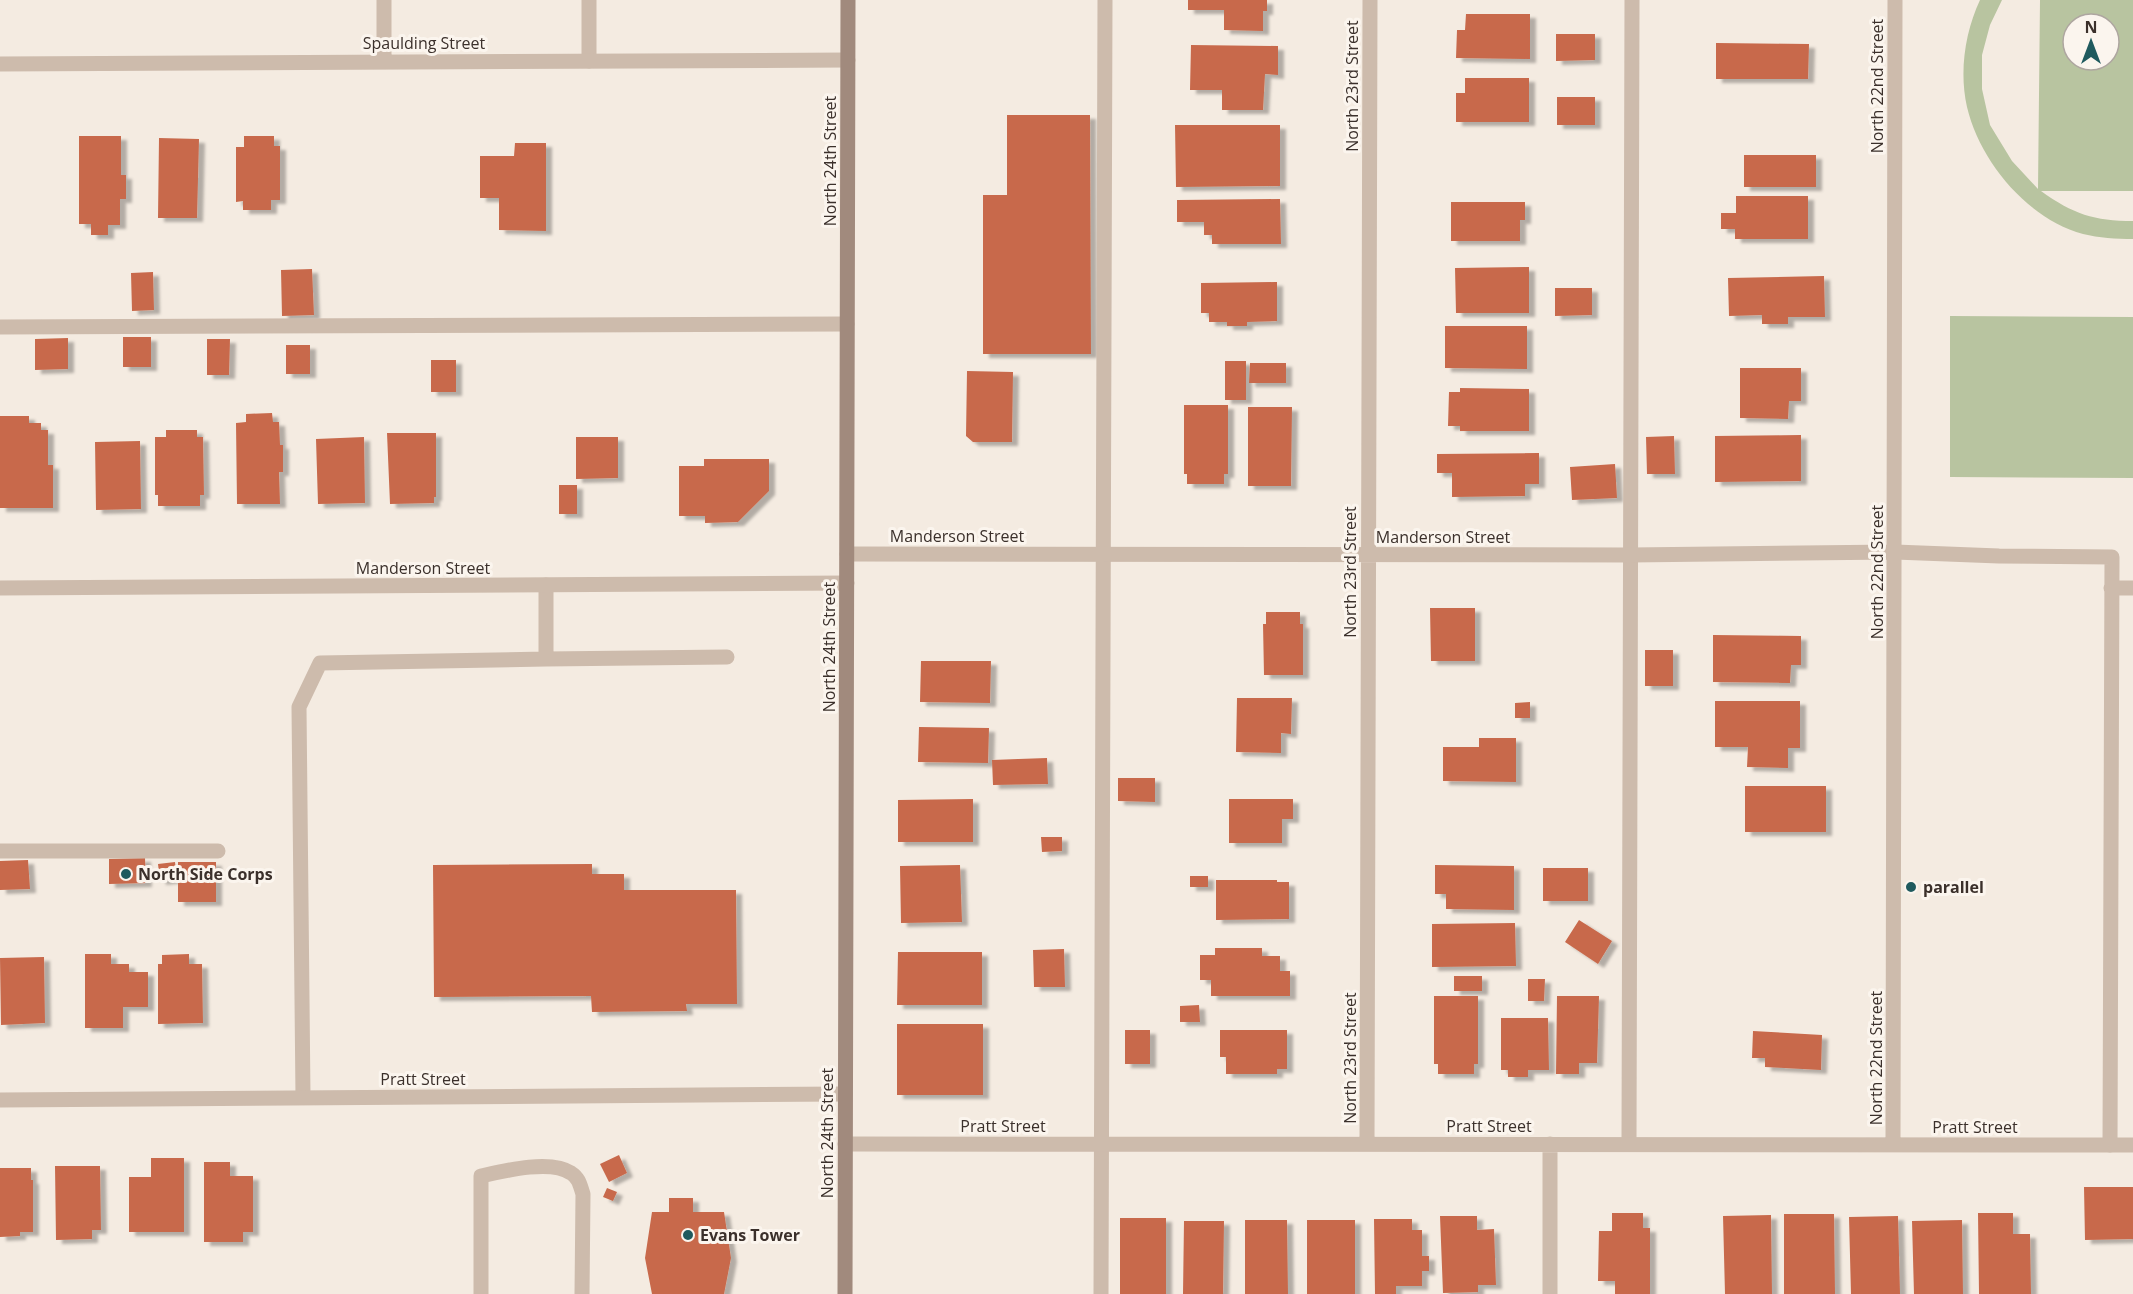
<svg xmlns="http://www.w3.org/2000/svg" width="2133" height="1294" viewBox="0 0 2133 1294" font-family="'Open Sans',sans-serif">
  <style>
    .green { fill: #b8c4a0; fill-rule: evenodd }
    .building { fill: #c8694b; filter: url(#shadow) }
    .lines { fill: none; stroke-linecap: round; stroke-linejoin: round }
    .lane { stroke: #cdbbac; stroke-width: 15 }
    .street { stroke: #cdbbac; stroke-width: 15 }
    .secondary { stroke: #a18a7d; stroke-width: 15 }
    .poi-dot { fill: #1f5a5e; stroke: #fbf5ee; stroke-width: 2 }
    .labels { text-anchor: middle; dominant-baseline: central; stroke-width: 6; stroke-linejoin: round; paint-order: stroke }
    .street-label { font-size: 16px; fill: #3b302b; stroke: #fbf5ee }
    .poi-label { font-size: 16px; font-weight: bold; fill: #3b302b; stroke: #fbf5ee; text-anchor: start }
  </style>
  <defs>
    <filter id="shadow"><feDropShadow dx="6" dy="4" stdDeviation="1.5" flood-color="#0004"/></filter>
  </defs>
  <rect width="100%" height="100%" fill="#f4ebe1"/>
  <path class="green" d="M1980,0H2002L1990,25L1982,55V89L1990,125L2012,161L2038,189L2040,0H2133V191H2041C2073,214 2094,221 2133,221V239C2116,239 2099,238 2083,234C2028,219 1980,162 1967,107C1959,72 1965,32 1980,0ZM2073,24H2109V60H2073Z
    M1950,316L2133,317V478L1950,477Z"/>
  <path class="building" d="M1188,0H1267V11H1263V31L1224,30V10H1188Z
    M1466,14H1530V59L1456,58L1457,30H1465Z
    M1556,34H1595V60L1556,61Z
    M1716,43L1809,44L1808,79H1716Z
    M1191,45L1278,46V75L1265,74L1263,110H1222V90H1190Z
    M1465,78H1529V122H1456V93H1465Z
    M1557,97H1595V125H1557Z
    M1007,115H1090L1091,354H983V195H1007Z
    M1175,125H1280V186L1176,187Z
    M79,136H121V175H126V199H120V225H108V235H91V224H79Z
    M244,136H274V146H280V200H271V210H243V201L236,202V147H244Z
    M159,138L199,139L197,218H158Z
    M515,143H546V231L499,230V198H480V156H514Z
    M1744,155H1816V187H1744Z
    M1736,196H1808V239H1735V229H1721V213H1736Z
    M1280,199L1281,244H1212V235H1204V222H1177V200Z
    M1451,202H1525V220H1520V241H1451Z
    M1529,267V313H1456L1455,268Z
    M312,269L314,315L282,316L281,270Z
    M153,272L154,310L132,311L131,273Z
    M1824,276L1825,317H1788V324H1762V315L1729,316L1728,278Z
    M1277,282V321L1247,322V326H1227V322H1209V313H1201V283Z
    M1555,288H1592V315L1555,316Z
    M1445,326H1527V369L1445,368Z
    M123,337H151V367H123Z
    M68,338V369L35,370V339Z
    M207,339H230L229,375H207Z
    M286,345H310V374H286Z
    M431,360H456V392H431Z
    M1225,361H1246V400H1225Z
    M1250,363H1286V383H1249Z
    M1740,368H1801V401H1789L1788,419L1740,418Z
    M967,371L1013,372L1012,442H973L966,436Z
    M1460,388L1529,389V431H1460V426H1448L1449,392H1460Z
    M1184,405H1228V474H1224V484H1187V474H1184Z
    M1248,407H1292L1291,486H1248Z
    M272,413L273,422H279L280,445H283V472H279L280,504H237L236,423L246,422V414Z
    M0,416H29V423H41V430H48V465H53V508H0Z
    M166,430H197V437H203L204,495H200V506H158V495H155V437H166Z
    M387,433H436V497H434V503L390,504Z
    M1801,435V481L1715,482V436Z
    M1674,436L1675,474H1647L1646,437Z
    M364,437L365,503L318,504L316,439Z
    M576,437H618V478L576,479Z
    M140,441L141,509L96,510L95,442Z
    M1539,453V484H1525V496L1452,497V473H1437V454Z
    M704,459H769V491L738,522L705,523V516H679V466H704Z
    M1615,464L1617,498L1572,500L1570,467Z
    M559,485H577V514H559Z
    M1430,608H1475V661H1431Z
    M1266,612H1300V624H1303V675H1264L1263,624H1266Z
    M1713,635L1801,636V665H1791L1790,683L1713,682Z
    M1645,650H1673V686H1645Z
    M921,661H991L990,703L920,702Z
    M1237,698H1292L1291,734L1281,733V753L1236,752Z
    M1715,701H1800V748H1788V768L1747,767L1748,747H1715Z
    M1530,702V718H1515V703Z
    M919,727L989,728L988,763L918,762Z
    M1479,738H1516V782L1443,781V747H1479Z
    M1047,758L1048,784L993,785L992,760Z
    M1118,778H1155V802L1118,801Z
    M1745,786H1826V832H1745Z
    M973,799V842H898V800Z
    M1229,799H1293V819H1282V843H1229Z
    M1041,837H1062V851L1042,852Z
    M145,858L146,883L109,884V859Z
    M28,860L30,889L0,890V861Z
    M175,862L177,879L160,881L158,864Z
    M178,862H216V902H178Z
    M592,864V874H624V890H736L737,1004H686L687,1011L592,1012L591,996L434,997L433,865Z
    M960,865L962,922L901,923L900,866Z
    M1435,865L1514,866V910L1446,909V894H1435Z
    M1543,868H1588V901H1543Z
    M1190,876H1208V887H1190Z
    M1216,880H1277V882H1289V919L1216,920Z
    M1579,920L1612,941L1598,964L1565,942Z
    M1515,923L1516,966L1432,967V924Z
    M1215,948H1262V956H1280V971H1290V996H1211V980H1200V955H1215Z
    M1064,949L1065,987H1034L1033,950Z
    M898,952H982V1005H897Z
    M85,954H111V964H129V972H148V1007H123V1028H85Z
    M189,954V964H202L203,1023L158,1024V964H162V955Z
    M44,957L45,1023L1,1025L0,958Z
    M1454,976H1482V991H1454Z
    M1528,979H1545L1544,1001H1528Z
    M1434,996H1478V1064H1474V1074H1438V1064H1434Z
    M1557,996H1599L1597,1063H1579V1074H1556Z
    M1199,1005L1200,1022H1180V1006Z
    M1501,1018H1548L1549,1070H1528V1077H1508V1070H1501Z
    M897,1024H983V1095H897Z
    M1125,1030H1150V1064H1125Z
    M1220,1030H1287V1069H1277V1074H1226V1057H1220Z
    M1753,1031L1822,1035L1821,1070L1765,1067V1058H1752Z
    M619,1155L627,1173L609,1182L600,1164Z
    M151,1158H184V1232H129V1177H151Z
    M204,1162H230V1176H253V1232H243V1242H204Z
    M55,1166H100L101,1230H92V1239L56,1240Z
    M0,1168H31V1180H33V1232H20V1236L0,1237Z
    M2084,1187H2133V1239L2085,1240Z
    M607,1188L617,1192L613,1201L603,1197Z
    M669,1198H693V1212H724L731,1258L724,1294H652L645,1258L652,1212H669Z
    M1612,1213H1643V1228H1650V1294H1615V1281H1598L1599,1231H1612Z
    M1978,1213H2013V1234H2030L2031,1294H1979Z
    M1784,1214H1834L1835,1294H1784Z
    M1771,1215L1772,1294H1725L1723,1216Z
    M1440,1216H1477V1230L1494,1229L1496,1285H1478V1292L1443,1293Z
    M1898,1216L1900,1294H1851L1849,1217Z
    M1120,1218H1166V1294H1120Z
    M1374,1219H1412V1230H1422V1256H1429V1271H1422V1286H1396V1294H1375Z
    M1245,1220H1287L1288,1294H1245Z
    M1307,1220H1355V1294H1307Z
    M1962,1220L1963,1294H1914L1912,1221Z
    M1184,1221H1224L1223,1294H1183Z"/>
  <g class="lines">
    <path class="lane" d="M589,0V61
      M0,327L847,324
      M1895,552L1999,556L2112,557L2110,1145
      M546,585V659L727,657
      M2111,588H2133
      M0,851H218
      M303,1097L299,707L320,663L546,659
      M1629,1144L1632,0
      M481,1294V1176C503,1171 551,1159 571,1173C579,1178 580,1185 583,1194L582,1294
      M1101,1294L1105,0"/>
    <path class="street" d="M384,61V0
      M0,64L848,60
      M847,554L1630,555L1895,552
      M0,588L847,583
      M0,1100L845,1094
      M845,1144L2133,1145
      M1367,1144L1370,0
      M1550,1144V1294
      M1893,1145L1895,0"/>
    <path class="secondary" d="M845,1294L848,0"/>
  </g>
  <g class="poi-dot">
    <circle cx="126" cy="874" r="6"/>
    <circle cx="1911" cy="887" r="6"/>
    <circle cx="688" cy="1235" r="6"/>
  </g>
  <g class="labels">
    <g class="street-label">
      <text x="424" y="43">Spaulding Street</text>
      <text transform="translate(1352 86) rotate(-90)">North 23rd Street</text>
      <text transform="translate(1877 86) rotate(-90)">North 22nd Street</text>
      <text transform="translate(830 161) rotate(-90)">North 24th Street</text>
      <text x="957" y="536">Manderson Street</text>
      <text x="1443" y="537">Manderson Street</text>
      <text x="423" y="568">Manderson Street</text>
      <text transform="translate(1350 572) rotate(-90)">North 23rd Street</text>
      <text transform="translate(1877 572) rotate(-90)">North 22nd Street</text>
      <text transform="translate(829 647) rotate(-90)">North 24th Street</text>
      <text transform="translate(1350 1058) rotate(-90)">North 23rd Street</text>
      <text transform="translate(1876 1058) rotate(-90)">North 22nd Street</text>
      <text x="423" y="1079">Pratt Street</text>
      <text x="1003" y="1126">Pratt Street</text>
      <text x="1489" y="1126">Pratt Street</text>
      <text x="1975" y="1127">Pratt Street</text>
      <text transform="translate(827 1133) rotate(-90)">North 24th Street</text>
    </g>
    <g class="poi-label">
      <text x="138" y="874">North Side Corps</text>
      <text x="1923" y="887">parallel</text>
      <text x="700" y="1235">Evans Tower</text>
    </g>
  </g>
  <g transform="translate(2091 42)"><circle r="28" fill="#fbf5ee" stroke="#aea6a0" stroke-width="1.5"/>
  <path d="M0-4.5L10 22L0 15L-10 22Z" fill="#1f5a5e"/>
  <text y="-9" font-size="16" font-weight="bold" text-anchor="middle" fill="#3b302b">N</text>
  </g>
</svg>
